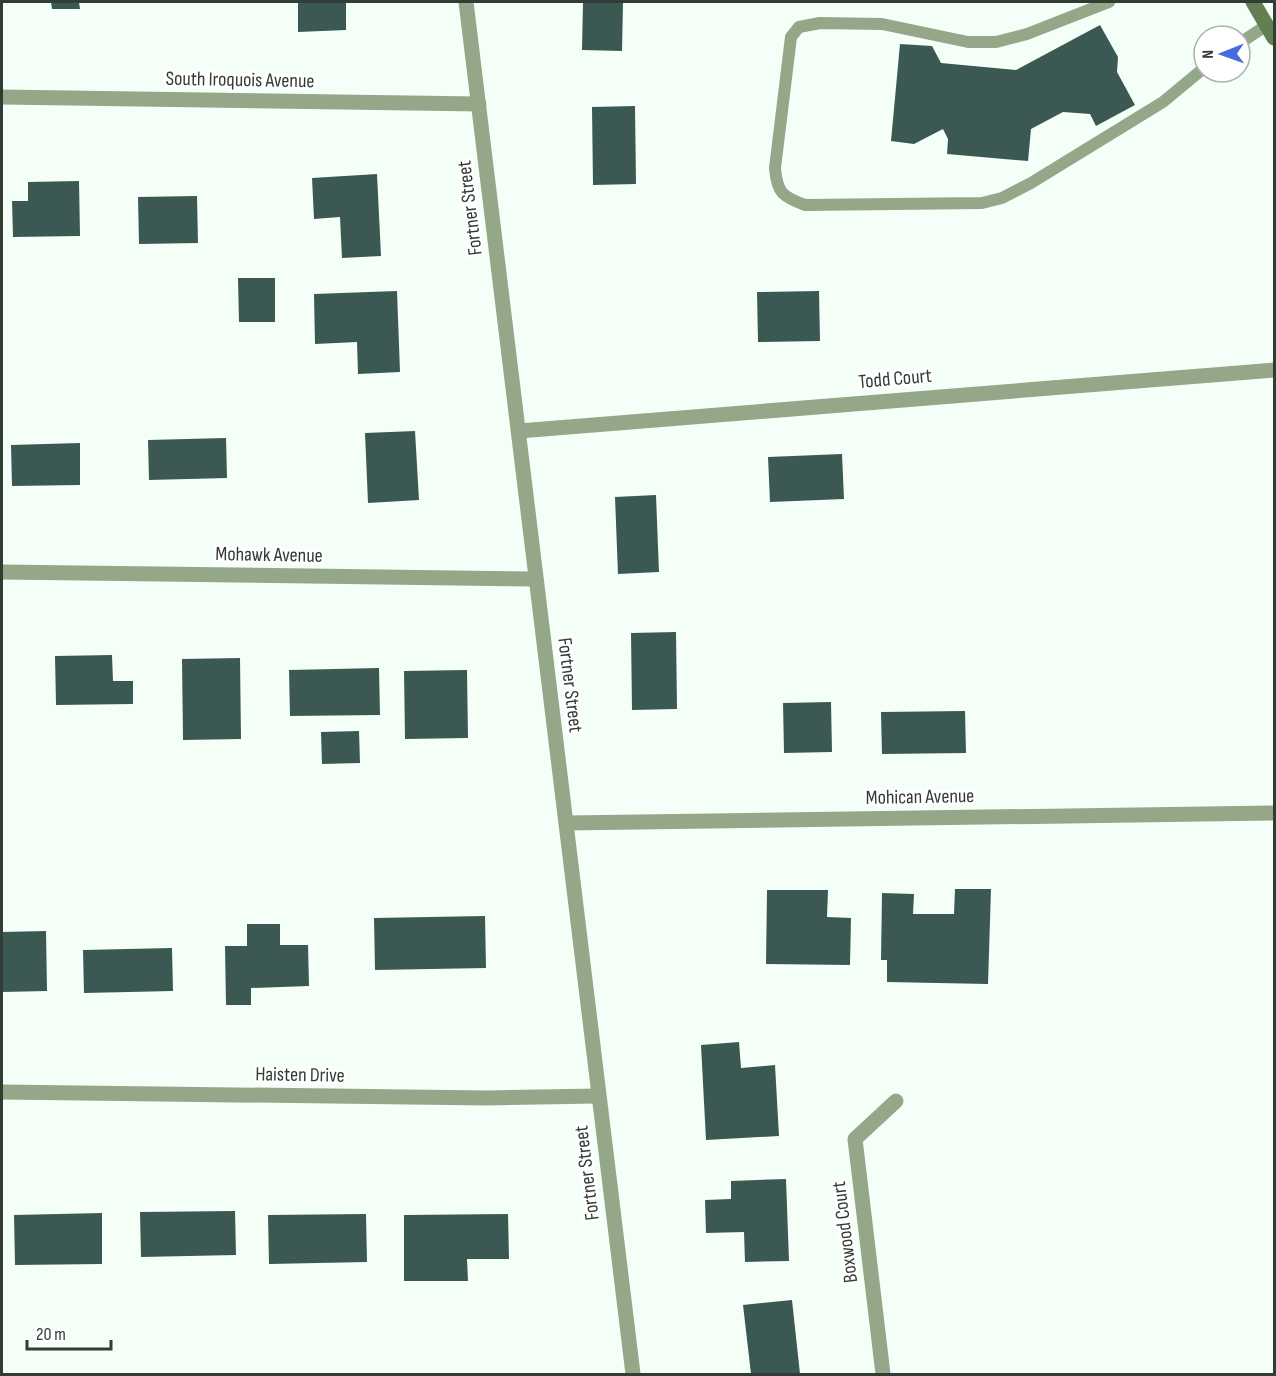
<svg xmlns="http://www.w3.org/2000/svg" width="1276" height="1376" viewBox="0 0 1276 1376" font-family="'Sofia Sans Condensed',sans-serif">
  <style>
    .building { fill: #3b5952 }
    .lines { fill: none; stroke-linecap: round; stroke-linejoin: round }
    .service { stroke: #94a889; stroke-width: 12 }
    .minor { stroke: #94a889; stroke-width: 15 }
    .tertiary { stroke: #94a889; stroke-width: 15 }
    .secondary { stroke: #627f52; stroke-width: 15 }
    .labels { text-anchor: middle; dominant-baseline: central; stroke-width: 6; stroke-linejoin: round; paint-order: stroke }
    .street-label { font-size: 20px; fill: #313c35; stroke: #fff }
  </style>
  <rect width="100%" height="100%" fill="#f4fff8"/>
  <path class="building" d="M51,2H79L80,9H52Z
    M298,2H346V30L298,32Z
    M583,2H623L622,51L582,50Z
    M1100,25L1118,57L1117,72L1135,105L1096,126L1090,114L1063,112L1031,129L1028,161L947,154L948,139L943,129L914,144L891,141L900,44L932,46L941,63L1016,70Z
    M635,106L636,184L593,185L592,107Z
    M377,174L381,256L342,258L340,217L314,219L312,178Z
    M79,181L80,236L13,237L12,201H28V182Z
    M197,196L198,243L139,244L138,197Z
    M238,278H275V322H239Z
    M397,291L400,372L358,374L357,342L315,344L314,294Z
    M819,291L820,341L758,342L757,292Z
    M415,431L419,500L368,503L365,433Z
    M226,438L227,478L149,480L148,440Z
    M80,443V485L12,486L11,445Z
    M842,454L844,499L770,502L768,457Z
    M656,495L659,572L618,574L615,497Z
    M676,632L677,709L632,710L631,633Z
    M112,655L113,681H133V704L56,705L55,656Z
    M240,658L241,739L183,740L182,659Z
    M379,668L380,715L290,716L289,670Z
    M467,670L468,738L405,739L404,671Z
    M831,702L832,752L784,753L783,703Z
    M965,711L966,753L882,754L881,712Z
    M359,731L360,763L322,764L321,732Z
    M955,889H991L988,984L887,982V960H881L882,893L914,894L913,914H954Z
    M767,890H828L827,917L851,918L850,965L766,964Z
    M485,916L486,968L375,970L374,918Z
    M247,924H280V945H308L309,986L251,988V1005H226L225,946H247Z
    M46,931L47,991L2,992V932Z
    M172,948L173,991L84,993L83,950Z
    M739,1042L741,1068L775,1065L779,1136L706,1140L701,1045Z
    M786,1179L789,1261L745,1262L744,1232L706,1233L705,1200L731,1199V1181Z
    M235,1211L236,1255L141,1257L140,1212Z
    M102,1213V1264L15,1265L14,1215Z
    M366,1214L367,1262L269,1264L268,1215Z
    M508,1214L509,1259H467L468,1281H404V1215Z
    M792,1300L800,1374H751L743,1305Z"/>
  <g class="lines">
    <path class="service" d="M1109,2L1027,34L996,42H968L882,24L820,23L799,27L791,37L775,168C777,193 783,197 805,205L982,203L1002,198L1031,183L1163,102L1204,68
      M1240,43L1267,25"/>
    <path class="minor" d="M2,97L479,104
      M519,431L1274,370
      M2,572L536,579
      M566,823L1274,813
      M2,1092L487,1098L598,1096
      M883,1374L855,1139L896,1101"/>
    <path class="tertiary" d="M466,2L633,1374"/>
    <path class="secondary" d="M1253,2L1274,38"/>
  </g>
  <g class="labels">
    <g class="street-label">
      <text transform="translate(240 80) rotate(1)">South Iroquois Avenue</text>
      <text transform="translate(470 208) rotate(-97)">Fortner Street</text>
      <text transform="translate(895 379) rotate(-5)">Todd Court</text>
      <text transform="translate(269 555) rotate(1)">Mohawk Avenue</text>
      <text transform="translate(570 685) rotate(83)">Fortner Street</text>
      <text transform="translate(920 797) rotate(-1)">Mohican Avenue</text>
      <text transform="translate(300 1075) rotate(1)">Haisten Drive</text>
      <text transform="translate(587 1173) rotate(-97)">Fortner Street</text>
      <text transform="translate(845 1232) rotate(-97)">Boxwood Court</text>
    </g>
  </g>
  <rect width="1276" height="1376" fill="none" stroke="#313c35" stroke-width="6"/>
  <g transform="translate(1222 54) rotate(269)"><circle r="28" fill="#ffffff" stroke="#adb1ae" stroke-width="1.5"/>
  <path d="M0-4.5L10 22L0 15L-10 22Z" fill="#486cdf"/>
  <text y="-9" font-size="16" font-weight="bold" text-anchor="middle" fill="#313c35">N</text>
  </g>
  <path d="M27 1340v9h84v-9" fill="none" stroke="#313c35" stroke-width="3"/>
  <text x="36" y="1340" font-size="18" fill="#313c35" stroke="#ffffff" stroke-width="4.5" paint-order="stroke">20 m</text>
</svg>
